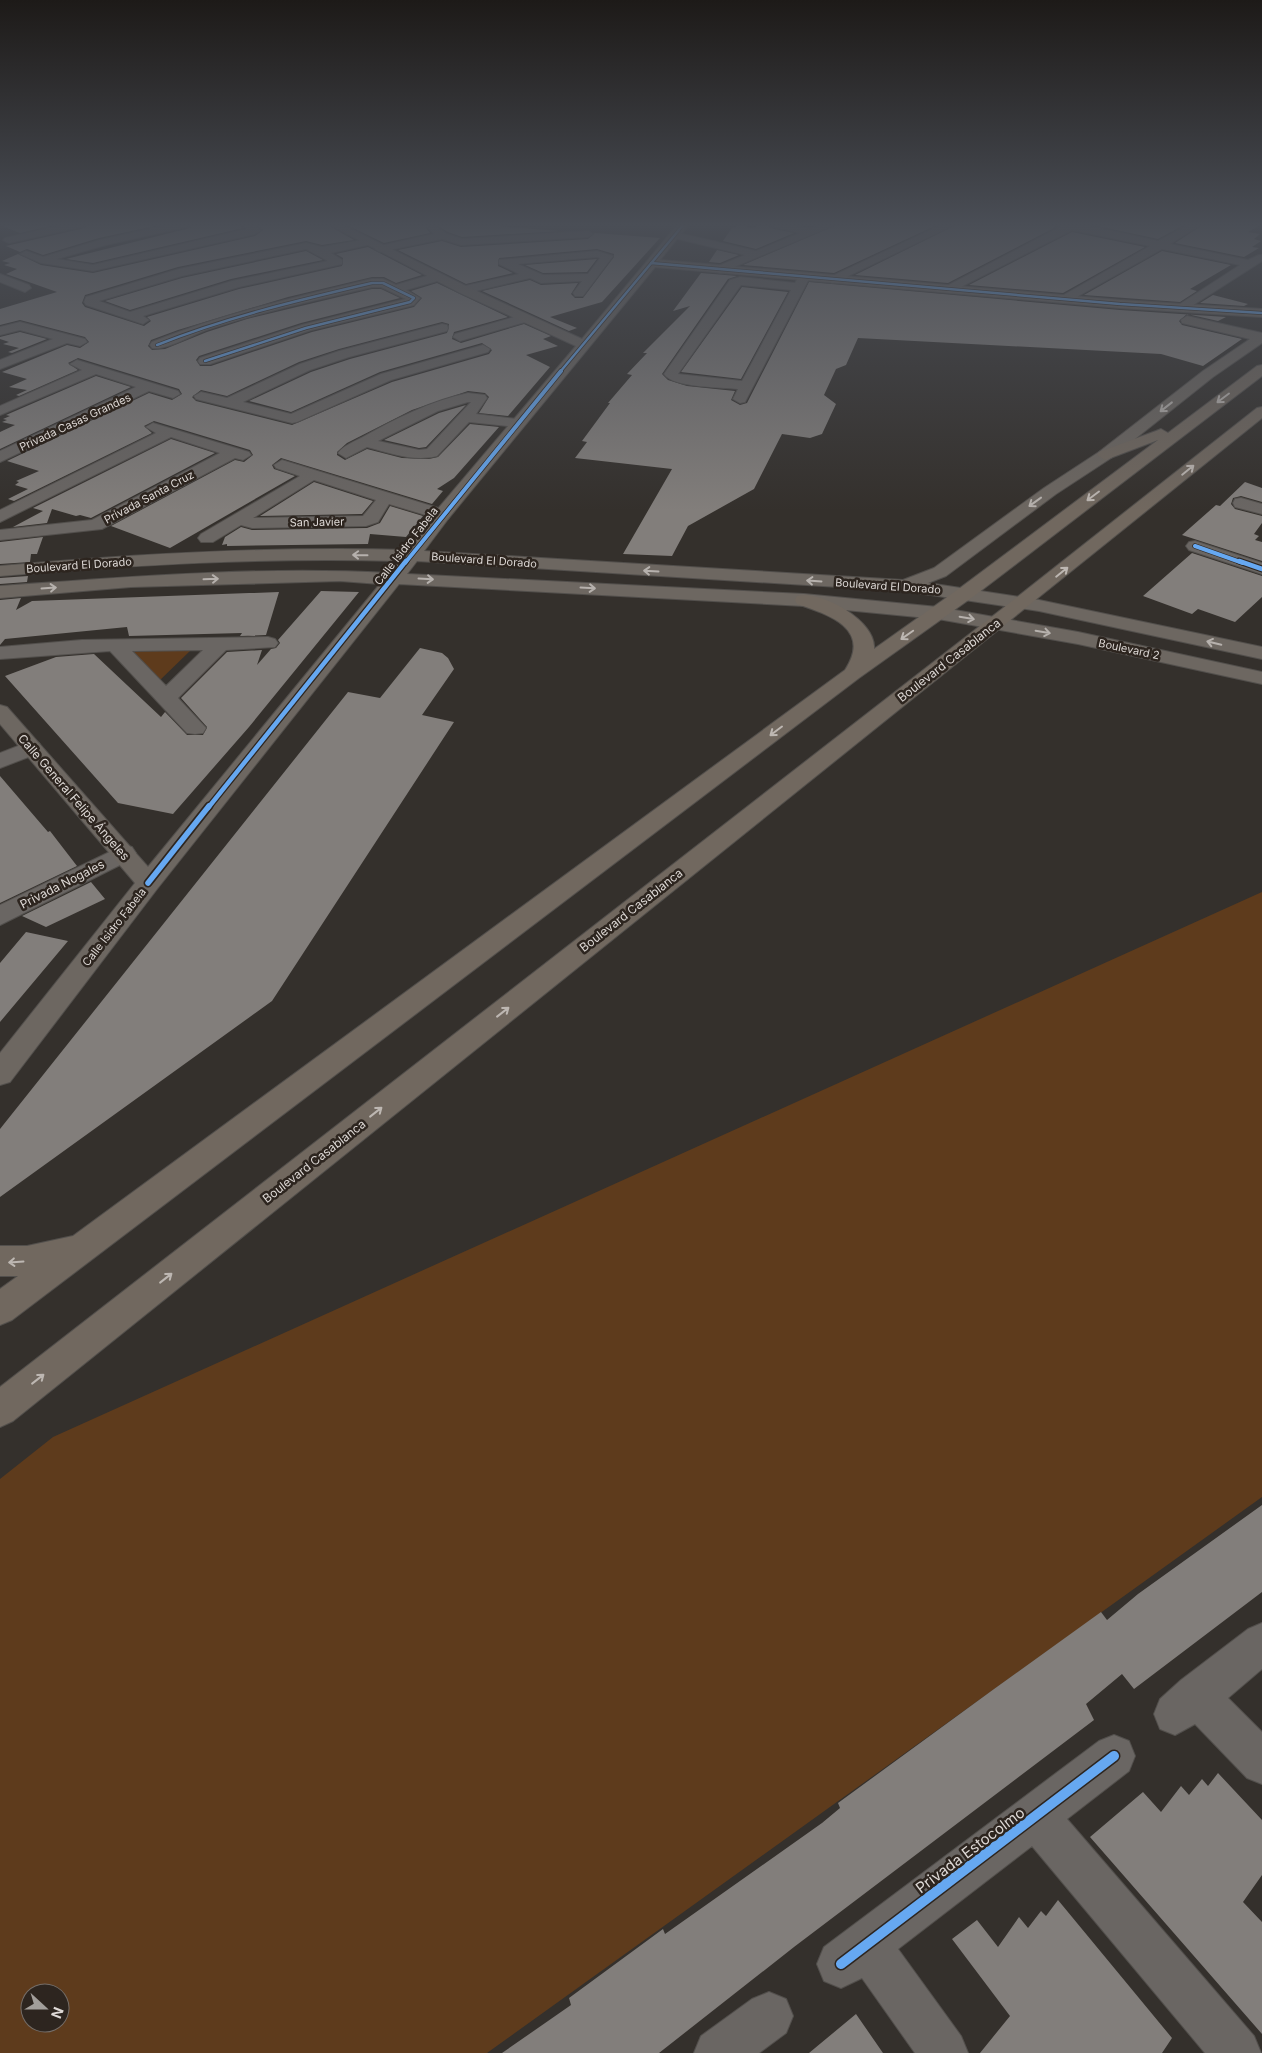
<svg xmlns="http://www.w3.org/2000/svg" width="1262" height="2053" viewBox="0 0 1262 2053" font-family="Inter,sans-serif">
  <style>
    .green { fill: #5e3b1c; fill-rule: evenodd }
    .building { fill: #827e7b; fill-rule: evenodd }
    .lines { fill: none; stroke-linecap: round; stroke-linejoin: round }
    .street-casing { stroke: #524f4c; stroke-width: 2 }
    .secondary-casing { stroke: #524f4c; stroke-width: 2 }
    .primary-casing { stroke: #524f4c; stroke-width: 2 }
    .street { fill: #6a6663; fill-rule: evenodd }
    .secondary { fill: #6d6761; fill-rule: evenodd }
    .primary { fill: #71685f; fill-rule: evenodd }
    .cycleway-far4-casing { stroke: #2d251f; stroke-width: 4 }
    .cycleway-far3-casing { stroke: #2d251f; stroke-width: 5.5 }
    .cycleway-far2-casing { stroke: #2d251f; stroke-width: 7 }
    .cycleway-far1-casing { stroke: #2d251f; stroke-width: 9 }
    .cycleway-casing { stroke: #2d251f; stroke-width: 13 }
    .cycleway-far4 { stroke: #66a8f1; stroke-width: 2.5 }
    .cycleway-far3 { stroke: #66a8f1; stroke-width: 4 }
    .cycleway-far2 { stroke: #66a8f1; stroke-width: 4.5 }
    .cycleway-far1 { stroke: #66a8f1; stroke-width: 5.5 }
    .cycleway { stroke: #66a8f1; stroke-width: 10 }
    .oneway { stroke: #bdb7b2 }
    .oneway2 { stroke: #b6b1ad }
    .labels { text-anchor: middle; dominant-baseline: central; stroke-width: 5; stroke-linejoin: round; paint-order: stroke }
    .far-street-label { font-size: 11px; fill: #ded9d6; stroke: #2d251f }
    .street-label { font-size: 12px; fill: #ded9d6; stroke: #2d251f }
    .near-street-label { font-size: 15px; fill: #ded9d6; stroke: #2d251f }
  </style>
  <rect width="100%" height="100%" fill="#34302c"/>
  <path class="green" d="M133,651H190L159,681Z
    M1262,892V1497L487,2053H0V1479L53,1437ZM30,1993H60V2023H30Z"/>
  <path class="building" d="M2,224H59L20,233L2,226Z
    M88,224H164L99,238L43,255L27,249L20,252L6,246L85,228Z
    M193,224H239L243,228L93,263L66,259L190,228Z
    M256,224H326L354,240L322,245L306,241L178,267L85,295L82,303L85,307L144,326L151,321L147,317L239,289L342,266L343,258L336,254L368,247L422,275L396,283L384,277H372L288,297L178,330L151,340L148,346L152,350L165,349L207,332L247,319L372,289H381L400,298L301,323L199,356L196,360L200,366H211L312,332L414,307L422,298L411,291L437,283L508,317L454,332L452,339L461,343L524,324L551,336L543,339L558,346L526,355L550,367L508,416L479,413L489,397L485,393L468,391L412,410L347,443L337,452V455L345,460L367,449L402,458L429,459L438,457L470,424L499,427L454,478L437,489L443,491L432,504L281,458L272,465L274,469L295,476L170,548L111,526L235,460L244,462L253,455L250,450L154,421L144,426L152,433L14,501L8,499L28,489L15,485L19,482L16,481L39,471L7,461L149,393L172,400L182,394L179,389L78,358L68,363L78,370L19,396L16,395L27,390L9,387L27,379L2,372L67,345L80,348L89,342L85,337L20,320L0,325V309L57,292L6,274L17,269L4,265L10,263L2,261L18,254L41,265L93,273L255,236L263,230ZM442,322L449,324L447,333L350,359L311,372L249,401L291,412L380,372L482,343L492,350L489,354L392,382L292,425L196,401L192,397L201,390L227,396L299,362L339,349Z
    M345,224H431L426,228L430,233L384,243Z
    M435,224H471L561,231L462,237L448,232Z
    M764,224H767L770,228L794,233L756,249L723,241L732,228L740,225L752,228Z
    M839,224H939L834,273L743,265Z
    M958,224H1052L1056,227L948,283L855,275Z
    M1088,224H1186L1158,239Z
    M1204,224H1262L1248,232L1260,234L1254,239L1261,241L1252,247L1259,248L1244,257L1175,243Z
    M1072,232L1145,247L1063,293L969,285Z
    M595,233L660,238L602,302L550,317L577,328L569,331L482,291L530,280L541,285L578,283L571,294L575,298H583L614,257V254L597,249L499,258L498,266L513,273L466,284L398,250L442,241L461,247L588,239Z
    M717,250L739,255L720,263L709,262Z
    M306,251L323,260L231,279L130,310L105,301L182,278Z
    M1162,251L1231,265L1190,289L1197,291L1180,302L1084,295Z
    M597,259L587,272L543,273L525,265Z
    M701,273L737,276L728,279L662,374L668,380L687,386L735,391L731,400L740,405L747,403L809,282L1120,310L1226,317L1218,321L1187,314L1179,321L1182,325L1242,339L1203,366L1161,354L858,338L846,365L836,369L824,395L836,404L822,434L810,438L782,434L754,489L688,526L672,556L623,554L672,469L575,458L587,442L582,441L610,403H608L632,375L627,374L647,353H643L690,306L673,311Z
    M742,287L788,292L741,379L681,372Z
    M1213,295L1248,304L1244,306L1200,303Z
    M20,332L47,339L12,353L8,352L19,348L3,344L9,342L0,339V337Z
    M96,376L131,387L0,449V432L15,425L2,422L7,420L3,419L10,416L6,415Z
    M466,405L426,447L419,448L384,440L439,413Z
    M171,439L215,453L91,518L80,515L76,516L52,509L47,523L13,527L43,511L33,508Z
    M314,482L373,501L362,514L260,516Z
    M1245,482L1262,488V502L1241,496L1233,498L1231,504L1235,509L1262,516V523L1254,534L1259,536L1255,540L1262,542V561L1182,535L1216,505L1220,506Z
    M390,506L423,516L406,537L370,534L368,544L227,546V544L222,545L225,537L241,527L252,530L367,528L380,523Z
    M43,537L37,554H31L30,562L0,564V542Z
    M1192,553L1262,576V597L1235,622L1198,609L1192,614L1143,596Z
    M28,576L27,582L0,584V578Z
    M321,591L359,592L249,727L173,814L118,803L5,676L56,657L94,654L161,717L165,712L187,735H203L207,727L181,698L227,652L262,650L257,665L271,649L276,648L280,643L278,640Z
    M279,592L266,635L240,636L242,633L129,636L127,627L5,639L0,645V600L21,598L16,610L32,601Z
    M420,648L442,653L448,658L454,669L422,715L454,722L272,1001L0,1197V1129L348,692L380,698Z
    M0,776L48,832L50,831L77,866L0,903Z
    M91,882L105,899L46,927L22,916Z
    M26,932L68,941L0,1022V963Z
    M1262,1505V1592L1134,1689L1122,1674L1086,1704L1094,1720L794,1947L659,2053H502L571,2005L569,1998L663,1929L665,1934L822,1823L840,1808L838,1803L994,1689L1101,1612L1107,1620L1138,1594Z
    M1218,1773L1262,1820V1875L1243,1902L1262,1922V2034L1090,1837L1143,1792L1161,1812L1181,1786L1189,1795L1202,1779L1208,1786Z
    M1058,1900L1172,2038L1162,2053H980L1010,2016L952,1939L977,1920L998,1947L1019,1917L1028,1928L1041,1911L1046,1916Z
    M856,2014L883,2053H809Z"/>
  <g class="lines">
    <g class="street-casing">
      <path id="street" d="M67,224H86L85,226L9,243L3,240L5,238Z
        M172,224H191L190,226L106,245L57,259L93,265L247,229L241,224H253L261,230L255,234L93,271L41,263L20,254L26,251L43,257L100,240Z
        M769,224H788L810,229L823,224H837L720,273L716,271V267L745,255L670,237L669,235L674,232L756,251L800,233L770,226Z
        M943,224H956L836,282L832,283L826,279Z
        M1054,224H1080L1158,241L1190,224H1202L1170,244L1248,260L1259,255H1262V261L1184,311L1180,310L1178,307L1180,304L1240,265L1162,249L1066,303L1062,302L1060,299L1062,296L1150,246L1072,230L951,292H943L941,289L1060,227Z
        M433,225L447,234L462,239L588,231L593,234L588,237L461,245L442,239L380,252L374,249L380,246L434,234L428,228Z
        M368,239L372,240V244L331,253L342,260V264L239,287L143,316L149,320L143,324L86,305L84,302L86,297L179,269L306,243L322,247ZM306,249L328,261L232,281L130,312L99,301L182,276Z
        M597,251L613,256L583,296H575L573,293L582,281L541,283L530,278L464,294L458,290L460,287L519,274L499,264V260ZM597,257L600,258L588,274L543,275L518,264Z
        M437,273L441,274V280L406,290L420,298L414,305L311,330L210,364H200L198,361L200,358L302,325L406,299L381,287H372C316,300 260,312 206,330C192,335 165,351 152,348L150,345L152,342C224,313 297,297 372,279H383L396,285Z
        M804,273L810,277L745,402L740,403L733,399L738,389C721,387 673,388 664,374L730,280L740,277L795,283L800,274ZM741,285L791,290L742,381L678,374Z
        M0,274L29,285L31,288L25,292L0,282Z
        M525,314L531,318L529,321L460,341L453,337L455,334Z
        M20,322L85,339L87,342L80,346L67,343L0,369V360L53,339L20,330L0,335V327Z
        M442,324L447,325L448,328L447,331L349,357L310,370L243,402L291,414L381,374L483,345L490,349L488,352L391,380L297,422L292,423L196,399L194,396L201,392L227,398L300,364L339,351Z
        M77,360L178,391L180,394L173,398L149,391L0,462V451L136,387L96,374L0,415V406L82,370L70,364Z
        M468,393L485,395L487,398L476,414L517,419L524,423L517,427L469,422L437,456C414,462 390,453 367,447L346,458L338,453C343,446 353,442 361,438C395,419 430,401 468,393ZM468,402H471L427,449L419,450L378,441L438,411Z
        M153,423L249,452L251,455L243,460L235,458L102,529L0,540V530L92,520L220,453L171,437L0,522V510L156,433L146,427Z
        M282,460L448,511L450,515L448,519L442,520L389,504L378,522L366,526L252,528L241,525L213,542H201L198,538L201,534L300,476L276,468L274,465ZM314,480L376,500L363,516L253,518Z
        M1241,498L1262,504V514L1235,507L1233,503L1235,499Z
        M1195,541L1262,563V574L1189,550L1186,546L1189,542Z
        M268,637L275,639L278,643L275,647L226,650L178,698L206,728L203,733L195,734L187,733L110,651L0,659V647L82,640ZM203,650L166,686L132,651Z
        M31,741L39,743L42,748L39,753L0,768V753Z
        M124,845L132,847L136,853L132,859L0,925V905Z
        M1262,1623V1669L1228,1698L1262,1732V1784L1247,1778L1195,1724L1175,1735L1160,1729L1154,1714L1160,1699L1181,1680L1248,1629Z
        M1114,1735L1129,1741L1135,1756L1129,1771L1067,1819L1254,2036L1261,2053H1205L1032,1846L898,1949L961,2036L968,2053H915L862,1978L841,1988L824,1981L817,1964L824,1947L1099,1741Z
        M769,1992L786,1999L793,2016L786,2033L759,2053H694L701,2036L752,1999Z"/>
    </g>
    <g class="secondary-casing">
      <path id="secondary" d="M328,224H341L468,287L582,339L678,224H689L660,260L1120,300L1262,309V317L1120,308L655,267L448,519L424,551L903,580L934,568L1044,488L1099,452L1203,371L1250,339L1182,323L1181,320L1187,316L1262,333V343L1213,377L1111,458L1056,494L946,576L928,583L1039,600L1262,647V659L1039,611L904,591L417,561L407,574L804,594L938,607L1078,632L1262,672V684L1078,644L938,619L804,606L399,584L157,889L10,1082L0,1085V1053L135,883L0,724V705L7,707L148,867L380,584L340,581L131,587L0,598V586C129,577 259,566 389,573L399,561C265,557 133,565 0,576V566C136,554 271,546 407,550L436,511L576,346L460,293Z"/>
    </g>
    <g class="primary-casing">
      <path id="primary" d="M1262,365V376L974,596L859,678L12,1320L0,1325V1289L18,1276H0V1246H27L73,1236L845,670C872,629 830,615 797,604L795,600L797,596C821,590 877,621 874,649L960,588L1158,440L1105,460L1097,455L1099,452L1156,431L1161,429L1168,433L1257,366Z
        M1262,407V418L13,1421L0,1427V1387L1016,598L1257,408Z"/>
    </g>
    <use href="#street" class="street"/>
    <use href="#secondary" class="secondary"/>
    <use href="#primary" class="primary"/>
    <g class="cycleway-far4-casing">
      <path id="cycleway-far4" d="M651,263L1120,304L1262,313
        M157,345C227,317 299,300 372,283H383L414,298L410,302L306,328L205,361
        M560,372L684,224"/>
    </g>
    <g class="cycleway-far3-casing">
      <path id="cycleway-far3" d="M1195,546L1243,563
        M405,563L561,371"/>
    </g>
    <g class="cycleway-far2-casing">
      <path id="cycleway-far2" d="M1239,561L1262,569
        M208,808L406,561"/>
    </g>
    <g class="cycleway-far1-casing">
      <path id="cycleway-far1" d="M148,883L209,806"/>
    </g>
    <g class="cycleway-casing">
      <path id="cycleway" d="M841,1964L1114,1756"/>
    </g>
    <use href="#cycleway-far4" class="cycleway-far4"/>
    <use href="#cycleway-far3" class="cycleway-far3"/>
    <use href="#cycleway-far2" class="cycleway-far2"/>
    <use href="#cycleway-far1" class="cycleway-far1"/>
    <use href="#cycleway" class="cycleway"/>
  </g>
  <defs><path id="oneway-shaft" d="M-6 0H5M1.5-3L5.5 0L1.5 3" fill="none" stroke-width="1.6" stroke-linecap="round" stroke-linejoin="round" transform="scale(1.25)"/></defs>
  <g class="oneway">
    <use href="#oneway-shaft" transform="translate(1223 398) rotate(143)"/>
    <use href="#oneway-shaft" transform="translate(1188 470) rotate(-39)"/>
    <use href="#oneway-shaft" transform="translate(1093 496) rotate(143)"/>
    <use href="#oneway-shaft" transform="translate(1062 572) rotate(-39)"/>
    <use href="#oneway-shaft" transform="translate(907 635) rotate(145)"/>
    <use href="#oneway-shaft" transform="translate(776 731) rotate(143)"/>
    <use href="#oneway-shaft" transform="translate(503 1012) rotate(-38)"/>
    <use href="#oneway-shaft" transform="translate(376 1112) rotate(-38)"/>
    <use href="#oneway-shaft" transform="translate(16 1262) rotate(176)"/>
    <use href="#oneway-shaft" transform="translate(166 1278) rotate(-38)"/>
    <use href="#oneway-shaft" transform="translate(38 1379) rotate(-38)"/>
  </g>
  <g class="oneway2">
    <use href="#oneway-shaft" transform="translate(1166 407) rotate(142)"/>
    <use href="#oneway-shaft" transform="translate(1035 502) rotate(144)"/>
    <use href="#oneway-shaft" transform="translate(360 555) rotate(-179)"/>
    <use href="#oneway-shaft" transform="translate(651 571) rotate(-177)"/>
    <use href="#oneway-shaft" transform="translate(211 579) rotate(-2)"/>
    <use href="#oneway-shaft" transform="translate(426 579) rotate(3)"/>
    <use href="#oneway-shaft" transform="translate(814 581) rotate(-176)"/>
    <use href="#oneway-shaft" transform="translate(49 588) rotate(-4)"/>
    <use href="#oneway-shaft" transform="translate(588 588) rotate(3)"/>
    <use href="#oneway-shaft" transform="translate(967 618) rotate(10)"/>
    <use href="#oneway-shaft" transform="translate(1043 632) rotate(10)"/>
    <use href="#oneway-shaft" transform="translate(1214 643) rotate(-167)"/>
  </g>
  <linearGradient id="sky" x2="0" y2="1"><stop stop-color="#1d1a18"/><stop offset="0.44" stop-color="#4a4e56"/><stop offset="1" stop-color="#4a4e56" stop-opacity="0"/></linearGradient>
  <rect width="1262" height="511" fill="url(#sky)"/>
  <g class="labels">
    <g class="far-street-label">
      <text transform="translate(75 422) rotate(-25)">Privada Casas Grandes</text>
      <text transform="translate(149 497) rotate(-28)">Privada Santa Cruz</text>
      <text transform="translate(317 522) rotate(-1)">San Javier</text>
      <text transform="translate(406 546) rotate(-52)">Calle Isidro Fabela</text>
      <text transform="translate(484 560) rotate(4)">Boulevard El Dorado</text>
      <text transform="translate(79 565) rotate(-4)">Boulevard El Dorado</text>
      <text transform="translate(888 586) rotate(4)">Boulevard El Dorado</text>
      <text transform="translate(1129 649) rotate(12)">Boulevard 2</text>
      <text transform="translate(114 927) rotate(-52)">Calle Isidro Fabela</text>
    </g>
    <g class="street-label">
      <text transform="translate(949 660) rotate(-38)">Boulevard Casablanca</text>
      <text transform="translate(74 797) rotate(49)">Calle General Felipe Ángeles</text>
      <text transform="translate(62 884) rotate(-27)">Privada Nogales</text>
      <text transform="translate(631 910) rotate(-38)">Boulevard Casablanca</text>
      <text transform="translate(314 1161) rotate(-38)">Boulevard Casablanca</text>
    </g>
    <g class="near-street-label">
      <text transform="translate(970 1850) rotate(-37)">Privada Estocolmo</text>
    </g>
  </g>
  <g transform="translate(45 2008) rotate(111)"><circle r="24" fill="#2d251f" stroke="#746d68"/>
  <path d="M0-4L9 19L0 12L-9 19Z" fill="#a29e9a"/>
  <text y="-8" font-size="14" font-weight="bold" text-anchor="middle" fill="#ded9d6">N</text>
  </g>
</svg>
